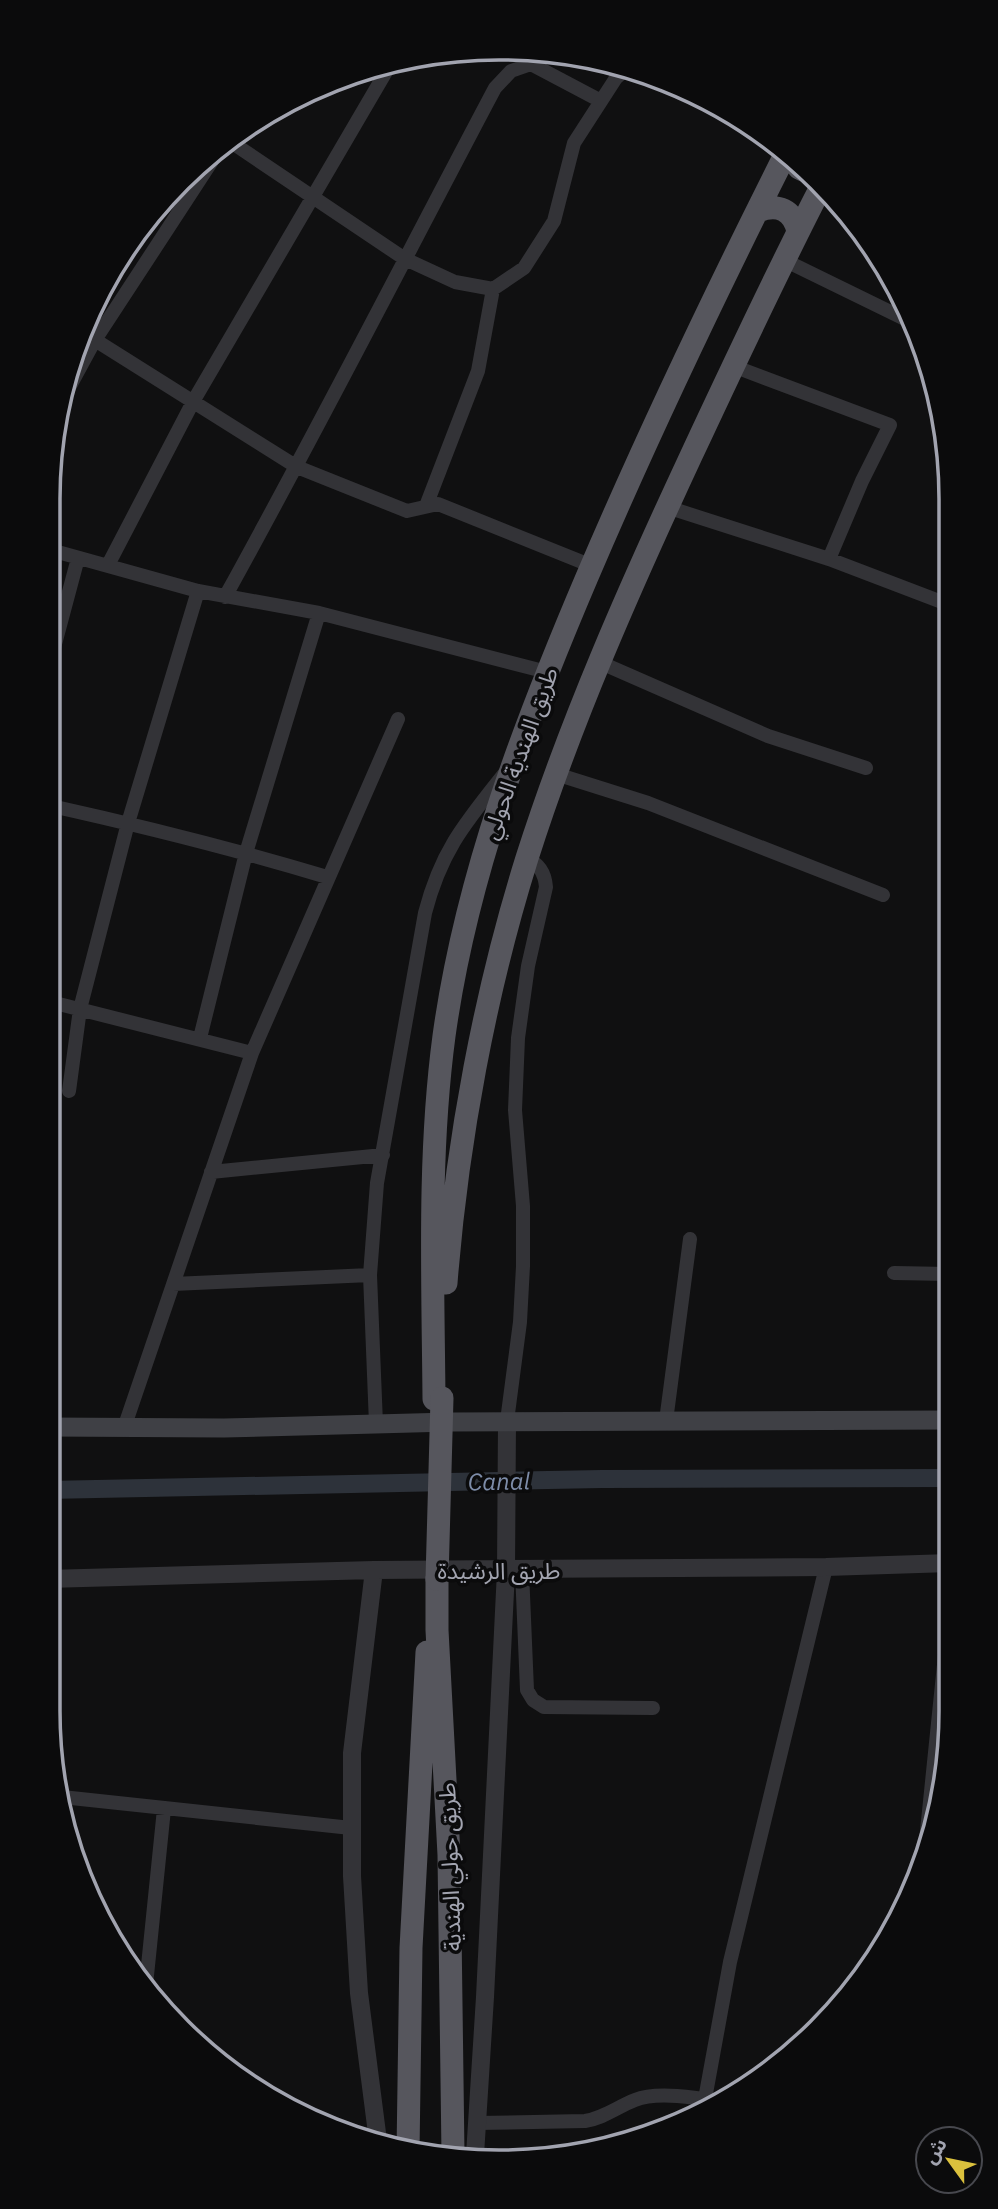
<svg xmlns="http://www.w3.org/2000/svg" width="998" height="2209" viewBox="0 0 998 2209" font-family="'IBM Plex Sans','Noto Sans Arabic',sans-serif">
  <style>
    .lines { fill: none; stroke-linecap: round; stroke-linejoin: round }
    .canal { stroke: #2d323a; stroke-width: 18 }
    .minor { stroke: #333337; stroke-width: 14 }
    .tertiary { stroke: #333337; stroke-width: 18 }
    .secondary { stroke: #3f4045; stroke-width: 19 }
    .trunk { stroke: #56565d; stroke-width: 23 }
    .trunk-bridge { stroke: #56565d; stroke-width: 23 }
    .labels { text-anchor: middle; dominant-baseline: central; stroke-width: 7; stroke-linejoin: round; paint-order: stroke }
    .street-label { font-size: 23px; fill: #a2a4b0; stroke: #0b0b0c }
    .water-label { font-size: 24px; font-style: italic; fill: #7d8ca8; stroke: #0b0b0c }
    .rim { fill: none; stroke: #a2a4b0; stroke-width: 3.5 }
  </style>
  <rect width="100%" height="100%" fill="#101011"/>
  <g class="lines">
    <path class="canal" d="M47,1490L602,1479L950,1478"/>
    <path class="minor" d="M234,144L405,259L455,282L493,289L524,268L554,221L574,143L616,78L626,69
      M784,260L915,324
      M95,340L297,467L407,511L438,504L592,566
      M733,366L890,425L862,481L829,559
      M64,397L95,340L212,161
      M426,506L478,371L493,289
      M667,507L829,559L947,604
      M47,549L198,591L319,613L547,672
      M108,565L194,400L387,70
      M225,597C318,429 405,258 495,88L511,71L531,64L601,101
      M599,662L768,736L866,768
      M47,674L78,558
      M556,774L648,803L883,895
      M47,805C142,826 234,849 327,877
      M47,1001L252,1053
      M200,1038L246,853L319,613
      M69,1091L80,1009L128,823L198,591
      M211,1172L383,1155
      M894,1273L949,1274
      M173,1284L370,1275
      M507,1421L520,1322L523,1266V1206L515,1110L518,1038L528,966L546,887C545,874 540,864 527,859
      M666,1421L690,1239
      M376,1424L370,1275L377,1183L425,913C441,851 465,823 504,774
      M124,1428L252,1053L398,719
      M522,1571L527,1690L533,1700L544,1707L653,1708
      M62,1797L351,1828
      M924,1860L950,1606
      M146,1985L164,1809
      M705,2099L730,1962L826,1567
      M477,2123L585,2121C604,2118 617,2107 635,2100C657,2091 698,2098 722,2102"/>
    <path class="tertiary" d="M374,1570L352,1753V1876L359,1993L378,2141
      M506,1571L507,1421
      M47,1579L374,1570L826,1567L950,1563
      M475,2155L485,1997L506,1571"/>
    <path class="secondary" d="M47,1427L224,1428L450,1422L950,1420"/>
    <path class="trunk" d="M790,157L799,168L803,170
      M758,211C778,203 793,210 798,231
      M446,1283C457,1142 485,992 527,858C571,720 630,587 691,456C733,366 775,276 821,187
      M434,1399C433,1278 428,1156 444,1036C466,876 524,725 587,577C648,434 716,292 786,153
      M437,1579V1630L449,1855L453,2154
      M408,2152L411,1948L427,1652"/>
    <path class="trunk-bridge" d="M437,1579L442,1398"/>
  </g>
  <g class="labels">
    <g class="street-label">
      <text transform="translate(519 753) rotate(-70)">طريق الهندية الحولي</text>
      <text x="499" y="1570">طريق الرشيدة</text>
      <text transform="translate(449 1867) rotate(-92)">طريق حولي الهندية</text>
    </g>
    <g class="water-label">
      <text transform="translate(499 1481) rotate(-1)">Canal</text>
    </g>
  </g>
  <path d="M0 0H998V2209H0ZM499 60H500A439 439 0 0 1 939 499V1711A439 439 0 0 1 500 2150H499A439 439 0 0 1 60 1711V499A439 439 0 0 1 499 60Z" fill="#0b0b0c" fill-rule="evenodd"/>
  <path class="rim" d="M499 60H500A439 439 0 0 1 939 499V1711A439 439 0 0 1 500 2150H499A439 439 0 0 1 60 1711V499A439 439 0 0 1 499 60Z"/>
  <g transform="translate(949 2160) rotate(303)"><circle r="33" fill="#0b0b0c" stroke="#47484e" stroke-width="2"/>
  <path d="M0-5L12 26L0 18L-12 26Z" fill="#dbc13d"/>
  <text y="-10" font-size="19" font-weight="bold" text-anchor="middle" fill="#a2a4b0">ش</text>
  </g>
</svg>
